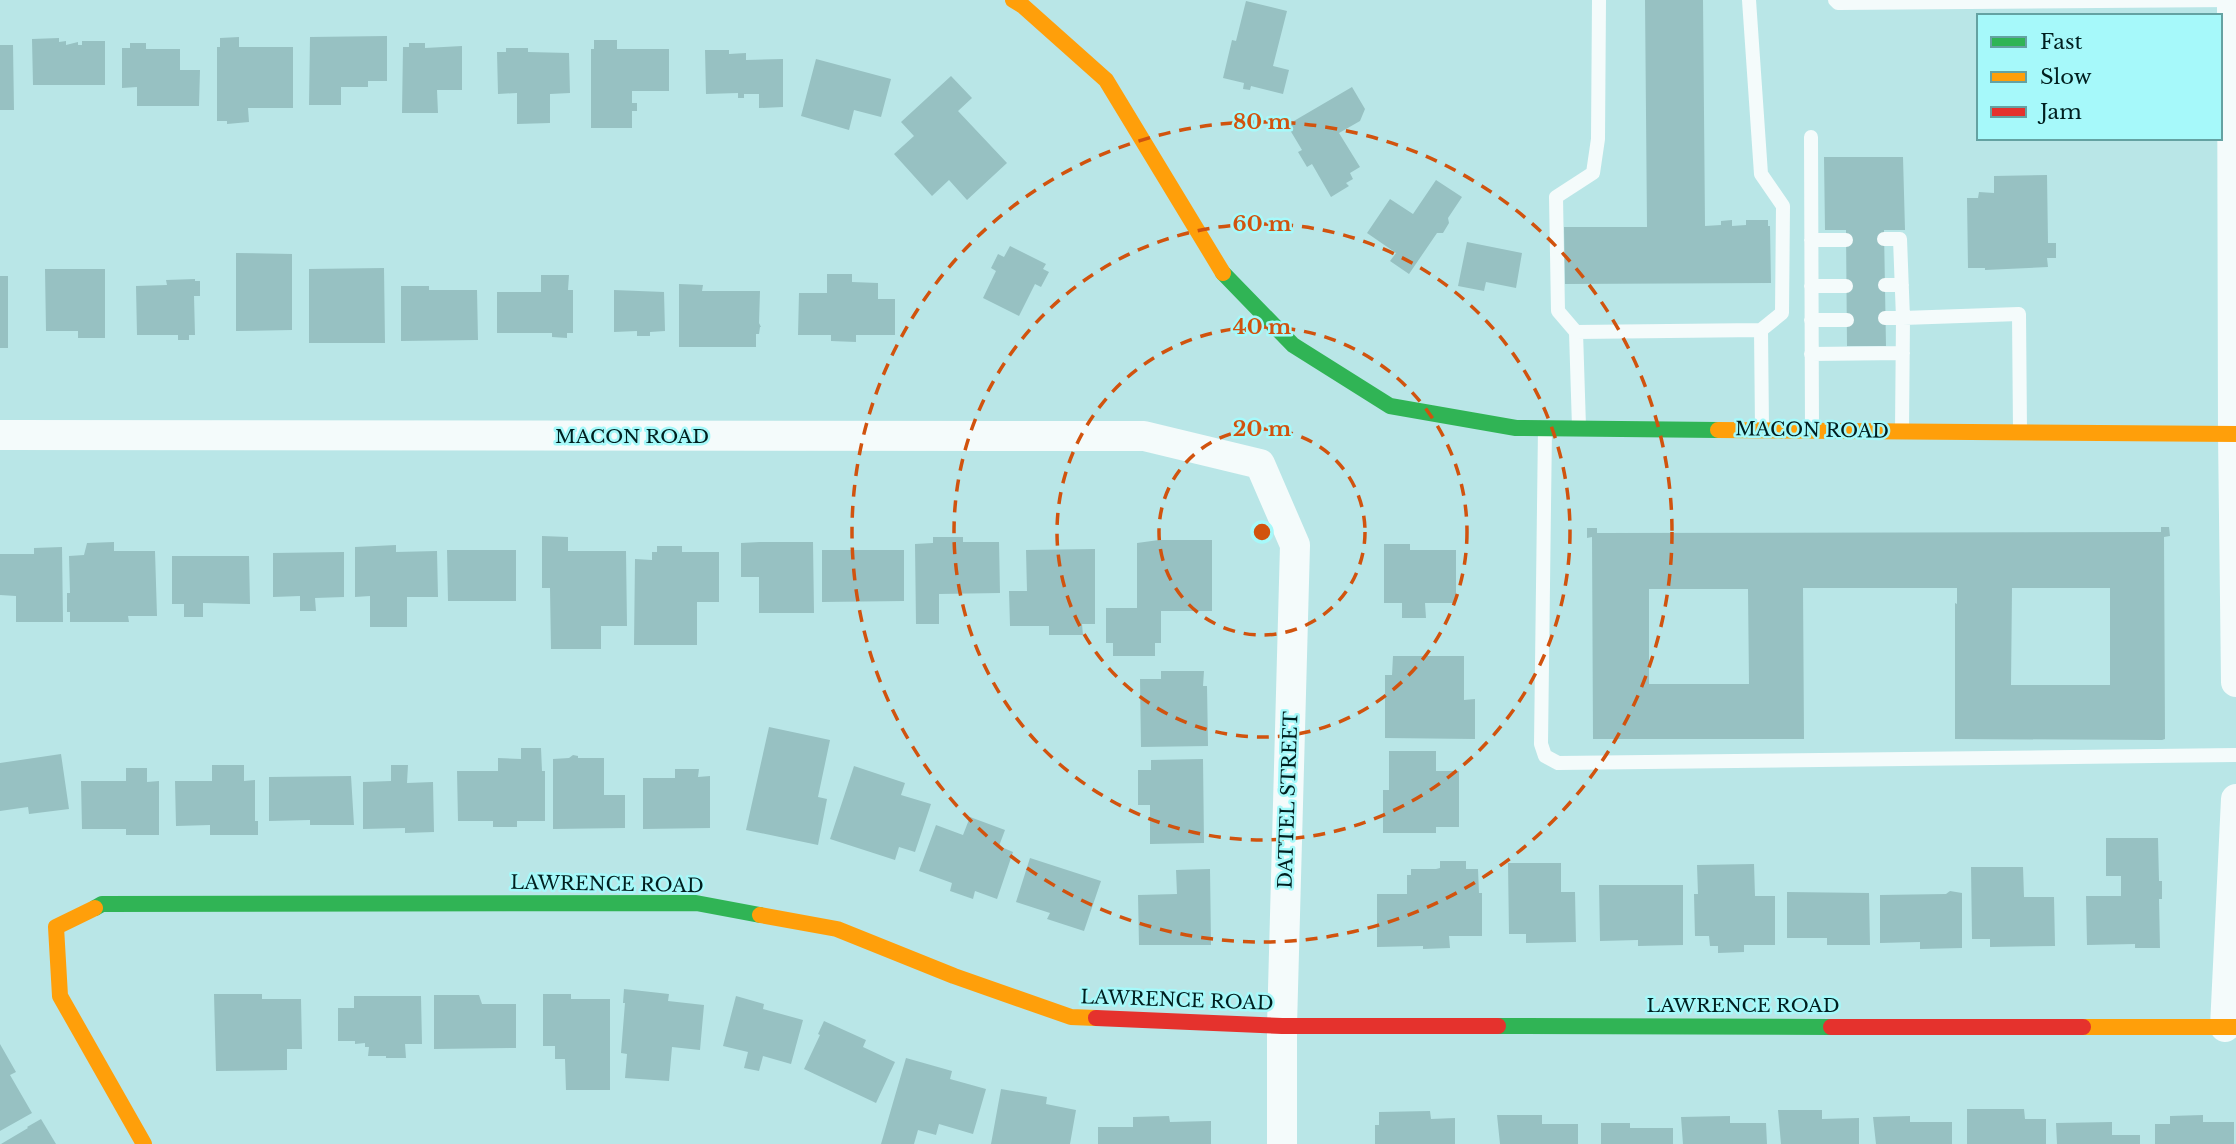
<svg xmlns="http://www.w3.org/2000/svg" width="2236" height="1144" viewBox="0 0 2236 1144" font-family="'Libre Baskerville',serif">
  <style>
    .building { fill: #97c1c2; fill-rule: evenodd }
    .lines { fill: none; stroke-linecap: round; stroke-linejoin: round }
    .lane { stroke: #f4fbfb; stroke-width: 14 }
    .street { stroke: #f4fbfb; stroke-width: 30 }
    .fast { stroke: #30b455; stroke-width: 16 }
    .slow { stroke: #ff9f0a; stroke-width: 16 }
    .jam { stroke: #e5322d; stroke-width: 16 }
    .ring { fill: none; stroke: #d1530e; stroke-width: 3.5; stroke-dasharray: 12 9 }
    .labels { text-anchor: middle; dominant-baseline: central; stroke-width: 5; stroke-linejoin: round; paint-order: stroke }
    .street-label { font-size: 19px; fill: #001f1f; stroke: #a6f9fa }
    .centre { fill: #d1530e; stroke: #a6f9fa; stroke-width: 3.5 }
    .ring-label { font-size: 21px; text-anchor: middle; font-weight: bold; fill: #d1530e; stroke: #a6f9fa; stroke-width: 5; stroke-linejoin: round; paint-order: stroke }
  </style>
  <rect width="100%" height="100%" fill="#b9e6e7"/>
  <path class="building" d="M1645,0H1703L1705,226L1721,225V221L1732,220V226L1746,225V220H1768V226H1770L1771,283L1565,284L1564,227H1647Z
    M1246,1L1287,11L1273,66L1289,70L1283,94L1251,86L1250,90L1243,89L1244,83L1223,78L1232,40L1236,41Z
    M387,36V81H368V87H341V105H309L310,37Z
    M239,37V47H293V108H248L249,122L227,124V121H217V47H220V38Z
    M59,38V42L66,41V45L78,42V45H82V41H105V85H33L32,39Z
    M594,40H617V49H669V91H632V103H637V111H632V128H591V49H594Z
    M130,43H146V49H180V70H200L199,106H137V87L122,88V48H130Z
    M409,43H425V48L462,46V90H437L438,113H402L403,47H409Z
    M0,45H13L14,110H0Z
    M506,48H528V52L569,53L570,93L550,94V123L517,124V93L498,94L497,52H506Z
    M705,50H729V54L746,53V60L783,59V107L759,108V94H744V98H738V93L706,94Z
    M816,59L891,79L881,117L854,110L849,130L801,116Z
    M951,76L972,98L958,111L1007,163L967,200L949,180L932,196L894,154L914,136L901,122Z
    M1352,87L1365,109L1360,121L1339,133L1360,167L1350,173L1353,179L1346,183L1349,186L1331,197L1312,164L1307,167L1298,152L1302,150L1287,125Z
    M1824,157H1903L1905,230H1884L1886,346H1847L1846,230H1825Z
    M2047,175L2048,243H2056V258H2047L2048,267L1985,270V268H1968L1967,198H1978L1979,192L1994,193V176Z
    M1436,180L1462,197L1448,218L1449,223L1443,233H1437L1409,274L1390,261L1396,253L1367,233L1390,199L1413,214Z
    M1467,242L1522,253L1516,288L1486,282L1484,291L1458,286Z
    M1010,246L1046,264L1043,269L1049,272L1041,287L1035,284L1019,316L983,298L996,271L991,268L998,254L1004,257Z
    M236,253L292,254V330L236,331Z
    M384,268L385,343H309V269Z
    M45,269H105V338H78V331H46Z
    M827,274H852V282L878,283V299H895V335H856V342L831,341V335H798L799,293H827Z
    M541,275H569L568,290H573V333H567V338L552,337V333H497V292H541Z
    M0,276H8V348H0Z
    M195,279V281H200V296H194L195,335H189V340H178V335H137L136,286L167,285L166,280Z
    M679,284L703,285L702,291H760L759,323L761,327H760L759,334H756V347H679Z
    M401,286H429V290H477L478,340L401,341Z
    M614,290L664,292L665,331L650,332V336H637V331L614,332Z
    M2161,527H2169L2170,536L2164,537L2165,739L2162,740L1955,739V603L1957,604V588H1803L1804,739H1593L1592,537L1587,538V528H1597V533L2161,532ZM2012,588H2110V685H2011ZM1649,589H1748L1749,684H1649Z
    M542,536L568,537V551H626L627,626H601V649H551L550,588H542Z
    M933,537H963V542H999L1000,593L939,594V624H916L915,544L933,543Z
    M1159,540H1212V611H1161V643H1155V656H1113V643H1106V608H1137V543Z
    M114,542V551H155L157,616H128L129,622H70V612H67V593H70L69,556L84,555L87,543Z
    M760,542H813L814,613H759V577H741V543Z
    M1384,544H1410V550H1456V603H1425L1426,618H1402V603H1384Z
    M396,545V552L437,551L438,597H407V627H370V596L355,597V547Z
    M657,546H682V552H719V602H697V645H634L635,559L652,560V552H657Z
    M62,547L63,622H16V596L0,595V554H34V548Z
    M1095,549V624H1082L1083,635H1049V626H1010L1009,591H1027L1026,550Z
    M447,550H516V601H448Z
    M822,550H904V601L822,602Z
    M344,552V597L315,598L316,611H300V596L273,597V553Z
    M172,556H249L250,604L203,603V617H184V604H172Z
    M1393,656H1464V700L1475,699V739L1385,738V675H1392Z
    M1161,671H1204L1203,686H1207L1208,746L1141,747L1140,679H1161Z
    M769,727L830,740L818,797L827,799L818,845L746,830Z
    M521,748H541L542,771H545V821H517V827H493V821H458L457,771H498V758L521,759Z
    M1389,751H1436V771H1459V827H1436V833H1383V790H1389Z
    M61,754L69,809L29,814L28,807L0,811V763Z
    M573,755L578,756V758H604V795H625V828L553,829V759L569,758Z
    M1203,759L1204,843L1150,844V805H1138V770H1151V760Z
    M212,765H244V781L255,780V821H258V835H210V825L176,826L175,781H212Z
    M391,765H408L407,783L433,782L434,832L405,833V828L363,829V782L391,781Z
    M854,766L905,783L901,795L931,804L915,852L899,847L895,860L830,839Z
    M126,768H147V782L159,781V835H126V829H82L81,781H126Z
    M675,769H699L698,777L710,776V828L643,829V778H675Z
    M351,776L354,825H310V820L269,821V777Z
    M970,817L1005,830L999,846L1013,852L997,899L975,891L973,899L950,891L952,883L919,871L936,825L963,835Z
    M2106,838H2158L2159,881H2162V899H2159L2160,948H2135V944L2087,945L2086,896H2121V876H2106Z
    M1030,858L1101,881L1084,931L1047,919L1050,913L1016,902Z
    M1440,861H1466V869H1478L1479,893H1482V936H1449L1450,948L1423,949V946L1377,947V894H1407V875H1411V869H1436L1440,868Z
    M1508,863H1561V892H1575L1576,942L1526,943V934H1509Z
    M1754,864L1755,896H1775V945H1744V952L1718,953V946H1710L1709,936H1695L1694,894H1698L1697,865Z
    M1971,867H2023L2024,897H2054L2055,946L1990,947V939H1972Z
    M1210,869L1211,945H1139L1138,895L1177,894L1176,870Z
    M1599,885H1683V945L1638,946V940L1600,941Z
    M1950,891L1962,893V948L1920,949V942L1880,943V895L1946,894Z
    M1787,892L1869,893L1870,945H1827V938H1787Z
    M624,989L669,994L668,1001L704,1005L700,1050L672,1047L669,1081L625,1078L627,1054L621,1053L625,1003H623Z
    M214,994H262V999H301L302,1049H287V1070L216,1071Z
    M543,994H571V999H610V1090H566L565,1059H555V1046H543Z
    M434,995H479L482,1004H516V1048L434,1049Z
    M354,996H421L422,1044H405L406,1058H386V1056H368L369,1047H365V1043L355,1044V1041H338V1008H354Z
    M736,996L764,1004L763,1009L803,1020L791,1064L763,1056L759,1071L744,1068L748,1052L723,1046Z
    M824,1021L866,1040L863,1047L895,1062L876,1103L804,1069L820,1035L818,1034Z
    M0,1044L16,1072L10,1075L32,1113L0,1131Z
    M906,1058L952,1071L950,1079L986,1089L973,1134L939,1124L936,1135L918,1130L914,1144H881Z
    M1001,1089L1047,1097L1046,1104L1076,1110L1070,1144H991Z
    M1967,1109H2024L2025,1119H2046V1144H1967Z
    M1778,1110H1822V1119L1859,1118V1144H1781Z
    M1430,1111L1431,1119L1455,1118V1144H1375V1125H1379V1112Z
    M1497,1115H1542V1124H1578V1144H1500Z
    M2203,1115V1122H2234V1144H2155V1124H2170V1116Z
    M1169,1116L1170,1122L1211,1121V1144H1098V1127H1133V1117Z
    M1730,1116V1123H1766L1767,1144H1683L1681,1117Z
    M1910,1116V1122H1952V1144H1876L1873,1117Z
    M41,1119L56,1144H1L28,1128L27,1127Z
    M2112,1122V1135H2140V1144H2057L2056,1123Z
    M1601,1123H1630V1128H1673V1144H1601Z"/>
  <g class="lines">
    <path class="lane" d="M1749,0L1761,174L1783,206L1782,313L1761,330
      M1835,0L1838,3L2232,0
      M1811,137L1812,429
      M1884,239H1900L1903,318H1885
      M1811,240H1846
      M1885,285H1902
      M1811,286H1846
      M1811,320H1847
      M1576,332L1558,311L1556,197L1593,173L1598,139L1599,0
      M1811,354L1903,353
      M1579,427L1576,332L1761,330L1762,428
      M1545,428L1541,744L1545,756L1558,763L2236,755
      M1902,430L1903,318L2019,314L2020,431"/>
    <path class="street" d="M2232,0L2233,434L2236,682
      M0,435L1144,436L1260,464L1295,545L1282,1026V1144
      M2225,1027L2236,799"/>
    <path class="fast" d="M1223,273L1293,345L1390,406L1516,428L1718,430
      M95,908L102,904L696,903L760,915
      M1498,1026L1831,1027"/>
    <path class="slow" d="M1013,0L1023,6L1106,80L1223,273
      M1718,430L2236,434
      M95,908L56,927L60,996L144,1144
      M760,915L837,929L954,976L1071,1017L1096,1018
      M2083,1027H2236"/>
    <path class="jam" d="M1096,1018L1282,1026H1498
      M1831,1027H2083"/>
  </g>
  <g class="ring">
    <circle cx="1262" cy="532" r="103"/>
    <circle cx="1262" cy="532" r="205"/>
    <circle cx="1262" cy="532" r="308"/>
    <circle cx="1262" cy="532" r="410"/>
  </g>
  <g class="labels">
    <g class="street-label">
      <text transform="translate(1812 430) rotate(1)">MACON ROAD</text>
      <text x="632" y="436">MACON ROAD</text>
      <text transform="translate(1288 800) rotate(-88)">DATTEL STREET</text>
      <text transform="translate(607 884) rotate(1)">LAWRENCE ROAD</text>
      <text transform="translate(1177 1000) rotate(2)">LAWRENCE ROAD</text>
      <text x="1743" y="1005">LAWRENCE ROAD</text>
    </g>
  </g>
  <circle cx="1262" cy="532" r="10" class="centre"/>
  <g class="ring-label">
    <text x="1262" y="129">80 m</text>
    <text x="1262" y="231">60 m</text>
    <text x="1262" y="334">40 m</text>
    <text x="1262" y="436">20 m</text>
  </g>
  <rect x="1977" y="14" width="245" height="126" fill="#a6f9fa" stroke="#64a2a2" stroke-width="2"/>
  <rect x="1991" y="37" width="35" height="10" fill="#30b455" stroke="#64a2a2" stroke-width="2"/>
  <text x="2040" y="49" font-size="21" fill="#001f1f">Fast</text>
  <rect x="1991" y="72" width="35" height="10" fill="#ff9f0a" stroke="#64a2a2" stroke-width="2"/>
  <text x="2040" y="84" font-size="21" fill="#001f1f">Slow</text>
  <rect x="1991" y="107" width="35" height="10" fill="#e5322d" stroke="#64a2a2" stroke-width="2"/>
  <text x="2040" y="119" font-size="21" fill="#001f1f">Jam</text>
</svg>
